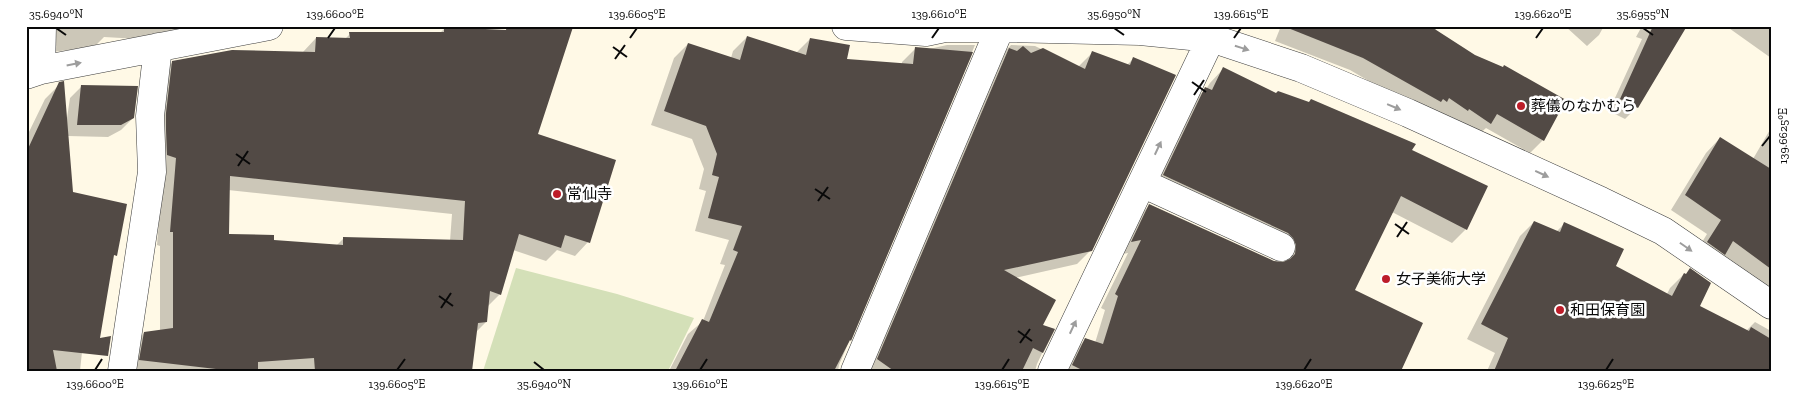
<svg xmlns="http://www.w3.org/2000/svg" width="1797" height="397" viewBox="0 0 1797 397" font-family="'Zilla Slab','Noto Sans JP',serif">
  <style>
    .cemetery { fill: #d4e0b8 }
    .shadow { fill: #0003; fill-rule: evenodd }
    .building { fill: #524a45; fill-rule: evenodd }
    .lines { fill: none; stroke-linecap: round; stroke-linejoin: round }
    .minor-casing { stroke: #3c3c3c; stroke-width: 29 }
    .minor { stroke: #fff; stroke-width: 28 }
    .oneway { fill: #9d9d9d }
    .ticks { fill: none; stroke: #090909; stroke-width: 2 }
    .poi-dot { fill: #bd1d29; stroke: #fff; stroke-width: 2 }
    .labels { text-anchor: middle; dominant-baseline: central; stroke-width: 5; stroke-linejoin: round; paint-order: stroke }
    .poi-label { font-size: 15px; fill: #090909; stroke: #fff; text-anchor: start }
    .neatline { fill: none; stroke: #090909; stroke-width: 2 }
    .ticks-label { font-size: 12px; text-anchor: middle; fill: #090909 }
  </style>
  <rect width="100%" height="100%" fill="#fff9e6"/>
  <path class="cemetery" d="M516,268L617,294L694,318L668,371H483Z"/>
  <path class="shadow" d="M34,26H213L157,40L104,37L94,47L43,53Z
    M1281,26H1438L1435,31L1543,140L1530,153L1486,128L1477,136L1427,115L1350,70L1275,41Z
    M1565,26H1604L1599,35L1587,46Z
    M1642,26H1686L1637,107L1625,119L1609,111L1642,39L1636,37Z
    M1726,26H1771V58Z
    M445,28L504,31L508,28L536,135L588,242L575,256L557,250L546,261L513,250L500,294L487,307L486,322L476,332L471,371H127L131,347L144,333L160,331V246L157,245L163,172L159,75L173,62L303,52L316,38L345,39L350,34L440,33ZM228,190L452,214L450,241L344,238L336,246L273,242L227,235Z
    M747,37L796,53L810,39L846,60L902,65V62L916,48L929,49L947,45H975L839,365L838,371H669L688,334L703,321L725,265L720,264L729,240L695,231L706,191L699,189L704,169L692,139L651,125L674,58L688,44L731,58L733,51Z
    M1011,45L1035,46L1078,67L1092,53L1127,65L1134,58L1091,250L1077,264L1015,278L1042,326L1053,330L1037,364L1035,371H865L997,59Z
    M1223,69L1276,94L1410,151L1466,229L1452,243L1392,212L1353,291L1400,371H1063L1071,354L1085,340L1095,343L1105,310L1101,308L1128,253L1118,255L1136,219L1150,205L1274,262L1282,264L1283,260L1150,189L1191,102L1206,89L1210,83Z
    M60,84L66,118H67L70,98L82,86L133,118L121,130L108,137L68,136L72,193L98,199L80,371H26V133L28,134L45,99Z
    M1771,128V294L1693,257L1707,234L1671,210L1706,153L1720,138L1753,159Z
    M1534,222L1556,232L1565,223L1614,266L1667,294L1670,288L1684,274L1698,307L1667,371H1487L1495,353L1467,339L1520,236Z
    M1755,322L1771,331V363L1740,337Z"/>
  <path class="building" d="M507,26L573,27L538,134L616,160L590,243L565,235L561,248L519,234L501,295L490,291L487,322L478,323L472,371H315L314,358L258,362V370L233,369V371L139,360L144,332L173,328V232H170L176,158L167,155L166,130V113L172,61L232,50L315,52L316,37L350,38L349,32H444V27L506,30ZM230,176L465,201L463,240L343,237V245L274,240V235L229,234Z
    M1288,26H1430L1475,55L1503,67L1504,65L1566,100L1544,141L1497,114L1491,124L1469,109L1468,111L1449,98L1447,102L1443,99L1441,102L1363,58L1288,28Z
    M1653,26H1687L1638,108L1620,99Z
    M747,36L806,55L810,38L850,45L847,59L913,64L915,47L973,52L851,341L850,340L834,371H675L702,319L709,322L738,252L733,250L742,226L708,218L719,177L712,175L717,154L706,126L664,111L688,43L740,60Z
    M1023,46L1031,53L1043,48L1085,69L1092,51L1130,65L1133,57L1176,75L1092,251L1004,270L1056,300L1043,325L1055,329L1043,353L1033,348L1022,371H894L877,359L1006,55L1009,48L1017,51Z
    M1223,67L1276,93L1278,91L1309,102L1311,99L1416,144L1412,150L1488,186L1467,230L1401,196L1355,290L1423,323L1401,371H1084L1072,365L1085,338L1103,344L1118,296L1115,294L1141,240L1131,242L1149,204L1274,261L1283,262L1290,259L1295,254L1296,245L1293,238L1288,233L1163,175L1205,87L1212,90Z
    M64,81L73,192L127,204L117,256L114,255L100,338L111,336L108,356L53,350L57,371H26V153L59,82Z
    M81,85L138,86L134,118L121,125H77Z
    M1720,137L1771,169V269L1733,241L1725,255L1707,242L1721,220L1685,195Z
    M1534,221L1560,232L1564,222L1624,249L1616,266L1672,296L1684,273L1686,274L1690,268L1711,283L1700,306L1749,331L1751,327L1771,339V371H1494L1508,338L1481,324Z"/>
  <g class="lines">
    <g class="minor-casing">
      <path id="minor" d="M846,26L926,32L945,28H1000L1140,31L1211,38L1301,68L1408,113L1601,201L1663,231L1771,305
        M41,70L42,26
        M26,75L41,70L269,26
        M1142,183L1281,247
        M122,371L152,172L150,116L158,47
        M855,371L1000,28
        M1052,371L1211,38"/>
    </g>
    <use href="#minor" class="minor"/>
  </g>
  <defs><path id="oneway-solid" d="M-6-.8H1V-3.2L6.5 0L1 3.2V.8H-6Z" transform="scale(1.25)"/></defs>
  <g class="oneway">
    <use href="#oneway-solid" transform="translate(1242 48) rotate(18)"/>
    <use href="#oneway-solid" transform="translate(74 64) rotate(-11)"/>
    <use href="#oneway-solid" transform="translate(1394 107) rotate(23)"/>
    <use href="#oneway-solid" transform="translate(1158 148) rotate(-65)"/>
    <use href="#oneway-solid" transform="translate(1542 174) rotate(25)"/>
    <use href="#oneway-solid" transform="translate(1686 247) rotate(35)"/>
    <use href="#oneway-solid" transform="translate(1073 327) rotate(-65)"/>
  </g>
  <path class="ticks" d="M56,28L66,35M1114,28L1124,35M1643,28L1653,35M328,38L335,28M630,38L637,28M932,38L939,28M1234,38L1241,28M1536,38L1543,28M613,47L627,57M615,59L625,45M1192,82L1206,92M1194,95L1204,80M1762,146L1770,136M236,154L250,164M238,166L248,151M815,189L830,199M818,201L828,187M1395,224L1409,234M1397,237L1407,222M439,296L453,306M441,308L451,293M1018,331L1032,341M1020,343L1030,329M534,362L544,370M95,370L102,359M397,370L405,359M700,370L707,359M1002,370L1009,359M1304,370L1311,359M1606,370L1613,359"/>
  <g class="poi-dot">
    <circle cx="1521" cy="106" r="5"/>
    <circle cx="557" cy="194" r="5"/>
    <circle cx="1386" cy="279" r="5"/>
    <circle cx="1560" cy="310" r="5"/>
  </g>
  <g class="labels">
    <g class="poi-label">
      <text x="1531" y="106">葬儀のなかむら</text>
      <text x="567" y="194">常仙寺</text>
      <text x="1396" y="279">女子美術大学</text>
      <text x="1570" y="310">和田保育園</text>
    </g>
  </g>
  <rect width="1797" height="397" fill="none" stroke="#ffffff" stroke-width="55"/>
  <rect x="28" y="28" width="1742" height="342" class="neatline"/>
  <g class="ticks-label">
    <text x="56" y="18">35.6940°N</text>
    <text x="335" y="18">139.6600°E</text>
    <text x="637" y="18">139.6605°E</text>
    <text x="939" y="18">139.6610°E</text>
    <text x="1114" y="18">35.6950°N</text>
    <text x="1241" y="18">139.6615°E</text>
    <text x="1543" y="18">139.6620°E</text>
    <text x="1643" y="18">35.6955°N</text>
    <text transform="translate(1783 136) rotate(-90)" y="4">139.6625°E</text>
    <text x="95" y="388">139.6600°E</text>
    <text x="397" y="388">139.6605°E</text>
    <text x="544" y="388">35.6940°N</text>
    <text x="700" y="388">139.6610°E</text>
    <text x="1002" y="388">139.6615°E</text>
    <text x="1304" y="388">139.6620°E</text>
    <text x="1606" y="388">139.6625°E</text>
  </g>
</svg>
